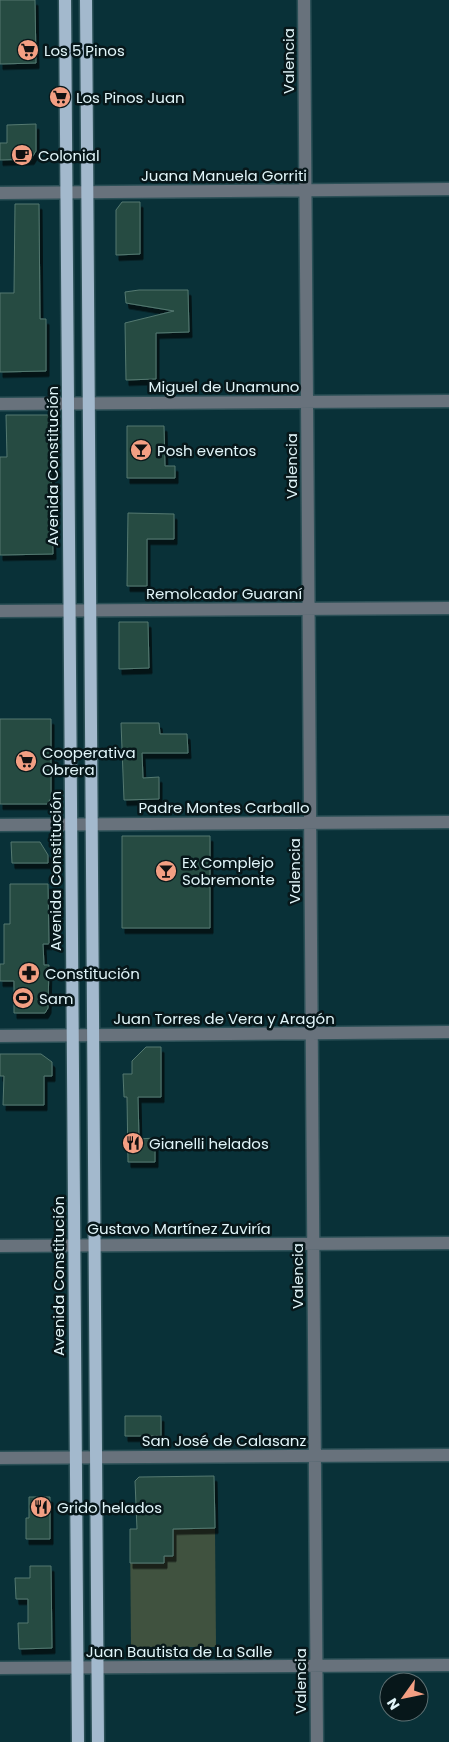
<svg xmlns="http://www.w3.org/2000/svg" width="449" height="1742" viewBox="0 0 449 1742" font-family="Poppins,sans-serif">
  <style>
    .green { fill: #40523f }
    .building { fill: #264b43; stroke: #547970; filter: url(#shadow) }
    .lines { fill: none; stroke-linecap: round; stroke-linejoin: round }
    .street-casing { stroke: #2c5057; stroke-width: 15 }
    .primary-casing { stroke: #2c5057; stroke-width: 15 }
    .street { stroke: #68727c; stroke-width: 12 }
    .primary { stroke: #a3b9cd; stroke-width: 12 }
    .labels { text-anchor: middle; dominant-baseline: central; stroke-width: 5; stroke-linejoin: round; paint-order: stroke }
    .poi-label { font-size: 15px; fill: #e1f5f9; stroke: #07171a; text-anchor: start }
    .street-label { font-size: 15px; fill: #e1f5f9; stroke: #07171a }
  </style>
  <defs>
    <filter id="shadow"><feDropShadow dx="3" dy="5.5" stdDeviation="0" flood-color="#0009"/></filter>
  </defs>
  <rect width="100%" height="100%" fill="#093138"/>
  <path class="green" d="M215,1528L216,1647H131L130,1529Z"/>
  <path class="building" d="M0,0H35L36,63L0,64Z
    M36,124V151L31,159L0,160V143H7V125Z
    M122,202H140V254L116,255V210Z
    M15,204H39L40,319H46V371L0,372V293H14Z
    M139,290H188L189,332L156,333V379L126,380L125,323L174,311L126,303L125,292Z
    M6,415H50L53,554L0,555V457H7Z
    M127,426H164L165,466H175V478H127Z
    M128,513L174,514V539H147V586H127Z
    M119,622H148L149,668L119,669Z
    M0,719H51V798L47,804H0Z
    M121,723H159L160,734H187L188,753H142L143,778L159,777V799L124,800Z
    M122,836H210V928H122Z
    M11,842H40L48,855V863H12Z
    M10,884H48L49,944H43L44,965H49L48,1008L45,1013H14V981H0V964H4V924H10Z
    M146,1047H161V1097H138L139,1139L155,1138V1162H128L127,1097H124L123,1074H132V1061Z
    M0,1054H41L52,1062V1076H44V1105H3L4,1076H0Z
    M125,1416H161V1436H125Z
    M214,1476L215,1528L173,1529V1556H164V1563H130V1529H137L135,1481L139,1477Z
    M29,1497H50V1539H26V1518H29Z
    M30,1566H51L52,1648L19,1649L18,1623H28V1599H16L15,1578H30Z"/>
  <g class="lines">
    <g class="street-casing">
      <path id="street" d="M304,0L317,1742
        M0,193L449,189
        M0,404L449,401
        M0,611L449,608
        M0,825L449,822
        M0,1036L449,1032
        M0,1246L449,1243
        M0,1458L449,1455
        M0,1668L449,1665"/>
    </g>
    <g class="primary-casing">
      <path id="primary" d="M65,0L78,1742
        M86,0L98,1742"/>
    </g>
    <use href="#street" class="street"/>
    <use href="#primary" class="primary"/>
  </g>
  <defs>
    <g id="supermarket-disc" transform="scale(1.125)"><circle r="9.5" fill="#f39f83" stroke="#07171a"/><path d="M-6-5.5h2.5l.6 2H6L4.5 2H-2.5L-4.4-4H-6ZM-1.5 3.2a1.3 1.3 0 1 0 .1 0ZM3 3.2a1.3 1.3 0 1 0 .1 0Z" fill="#111"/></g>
    <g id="cafe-disc" transform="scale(1.125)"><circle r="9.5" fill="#f39f83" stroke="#07171a"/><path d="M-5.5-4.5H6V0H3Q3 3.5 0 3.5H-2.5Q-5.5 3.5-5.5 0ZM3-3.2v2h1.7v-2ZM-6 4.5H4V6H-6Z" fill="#111"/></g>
    <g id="bar-disc" transform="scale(1.125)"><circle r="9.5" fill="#f39f83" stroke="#07171a"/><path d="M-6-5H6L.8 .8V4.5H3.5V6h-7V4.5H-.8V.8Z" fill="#111"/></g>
    <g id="pharmacy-disc" transform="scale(1.125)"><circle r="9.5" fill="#f39f83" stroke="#07171a"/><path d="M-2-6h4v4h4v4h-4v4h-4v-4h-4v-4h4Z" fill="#111"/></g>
    <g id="stadium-disc" transform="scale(1.125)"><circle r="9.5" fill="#f39f83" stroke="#07171a"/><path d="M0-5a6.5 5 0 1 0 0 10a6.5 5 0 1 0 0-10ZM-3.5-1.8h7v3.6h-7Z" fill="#111"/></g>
    <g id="restaurant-disc" transform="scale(1.125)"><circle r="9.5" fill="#f39f83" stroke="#07171a"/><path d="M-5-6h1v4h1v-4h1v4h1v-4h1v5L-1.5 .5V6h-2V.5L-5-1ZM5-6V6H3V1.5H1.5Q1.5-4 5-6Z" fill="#111"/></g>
  </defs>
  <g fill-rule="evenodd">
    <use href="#supermarket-disc" x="28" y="50"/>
    <use href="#supermarket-disc" x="60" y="97"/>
    <use href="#cafe-disc" x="22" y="155"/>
    <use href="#bar-disc" x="141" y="450"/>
    <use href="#supermarket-disc" x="26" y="761"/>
    <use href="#bar-disc" x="166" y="871"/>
    <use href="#pharmacy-disc" x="29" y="973"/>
    <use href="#stadium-disc" x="23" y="998"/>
    <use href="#restaurant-disc" x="133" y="1143"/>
    <use href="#restaurant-disc" x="41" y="1507"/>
  </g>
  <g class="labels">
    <g class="poi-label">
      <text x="44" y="50">Los 5 Pinos</text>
      <text x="76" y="97">Los Pinos Juan</text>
      <text x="38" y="155">Colonial</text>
      <text x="157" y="450">Posh eventos</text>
      <text x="42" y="752">Cooperativa<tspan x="42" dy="17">Obrera</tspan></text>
      <text x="182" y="862">Ex Complejo<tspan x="182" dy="17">Sobremonte</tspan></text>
      <text x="45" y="973">Constitución</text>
      <text x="39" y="998">Sam</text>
      <text x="149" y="1143">Gianelli helados</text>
      <text x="57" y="1507">Grido helados</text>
    </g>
    <g class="street-label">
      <text transform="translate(288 61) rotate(-90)">Valencia</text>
      <text x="224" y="175">Juana Manuela Gorriti</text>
      <text x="224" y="386">Miguel de Unamuno</text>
      <text transform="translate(52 466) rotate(-90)">Avenida Constitución</text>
      <text transform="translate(291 466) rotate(-90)">Valencia</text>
      <text x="224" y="593">Remolcador Guaraní</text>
      <text x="224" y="807">Padre Montes Carballo</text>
      <text transform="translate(55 871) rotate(-90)">Avenida Constitución</text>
      <text transform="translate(294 871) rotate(-90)">Valencia</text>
      <text x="224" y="1018">Juan Torres de Vera y Aragón</text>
      <text x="179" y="1228">Gustavo Martínez Zuviría</text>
      <text transform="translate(58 1276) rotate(-90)">Avenida Constitución</text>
      <text transform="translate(297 1276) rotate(-90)">Valencia</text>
      <text x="224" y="1440">San José de Calasanz</text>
      <text x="179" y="1651">Juan Bautista de La Salle</text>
      <text transform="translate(300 1681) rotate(-90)">Valencia</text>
    </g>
  </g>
  <g transform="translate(404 1697) rotate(237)"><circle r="24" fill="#07171a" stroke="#5e7073"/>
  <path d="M0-4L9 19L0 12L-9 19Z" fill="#f39f83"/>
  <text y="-8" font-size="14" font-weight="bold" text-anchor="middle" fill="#e1f5f9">N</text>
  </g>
</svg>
